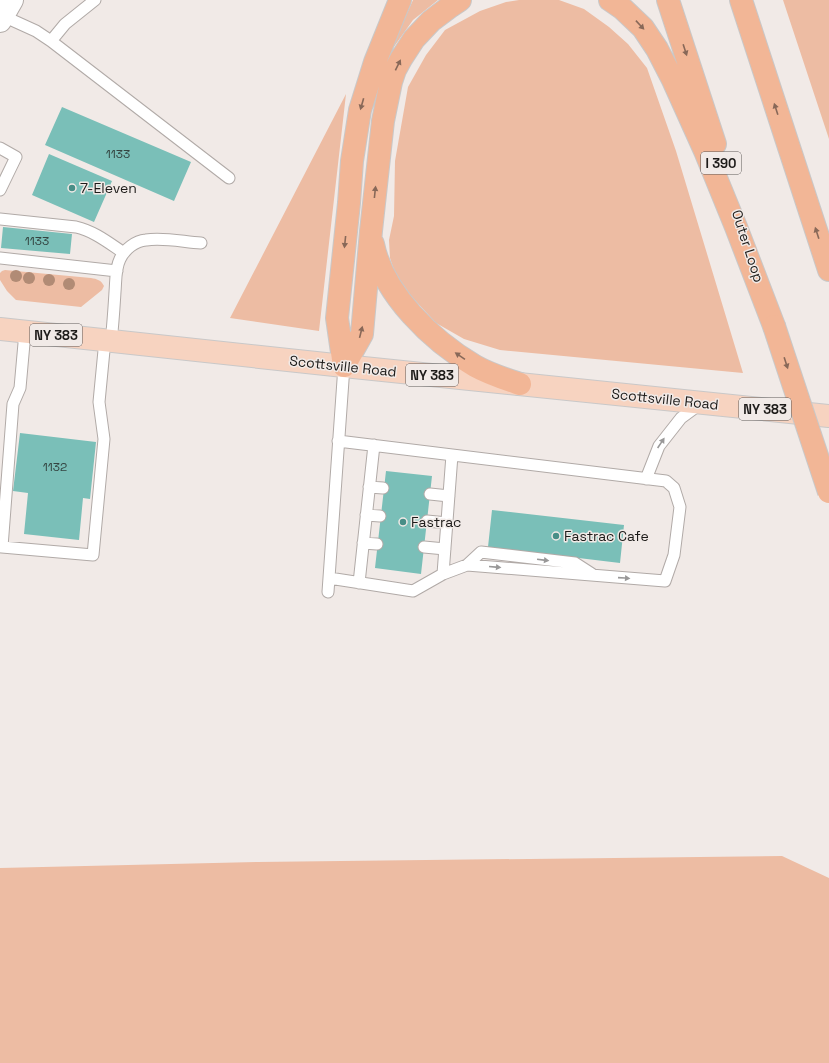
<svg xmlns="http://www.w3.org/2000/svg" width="829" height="1063" viewBox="0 0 829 1063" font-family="'Space Grotesk',sans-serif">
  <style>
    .green { fill: #edbca3 }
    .building { fill: #7abfb8 }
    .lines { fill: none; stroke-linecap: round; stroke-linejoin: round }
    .lane-casing { stroke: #b1aaa7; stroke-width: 13 }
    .street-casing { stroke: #b1aaa7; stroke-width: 24 }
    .primary-casing { stroke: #c9c8c8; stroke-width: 24 }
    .highway-casing { stroke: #c9c8c8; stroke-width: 24 }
    .lane { stroke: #fff; stroke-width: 11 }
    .street { stroke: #fff; stroke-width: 22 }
    .primary { stroke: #f7d3c0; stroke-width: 22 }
    .highway { stroke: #f2b696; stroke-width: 22 }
    .highway-bridge-casing { stroke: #c9c8c8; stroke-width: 24; stroke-linecap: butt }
    .highway-bridge { stroke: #f2b696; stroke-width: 22 }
    .tree { fill: #b18b75 }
    .oneway { fill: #886858 }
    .oneway2 { fill: #999898 }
    .poi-dot { fill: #488e87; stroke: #f1eae7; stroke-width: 1.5 }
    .labels { text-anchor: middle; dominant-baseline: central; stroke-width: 3; stroke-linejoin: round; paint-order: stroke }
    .number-label { font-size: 12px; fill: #344441 }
    .shield { fill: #f1eae7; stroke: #5d5957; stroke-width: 1 }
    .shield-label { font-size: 13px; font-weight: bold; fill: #1d1b19 }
    .poi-label { font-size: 14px; fill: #1d1b19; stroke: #f1eae7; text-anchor: start }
    .street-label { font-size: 14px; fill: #1d1b19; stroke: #f1eae7 }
  </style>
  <rect width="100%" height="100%" fill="#f1eae7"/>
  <path class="green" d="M413,0H438L413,20L388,55Z
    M519,0H559L584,9L609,27L628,44L647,68L676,151L743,373L500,350L464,339L436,323L398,282L390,258L389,240L394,216L395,161L408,87L426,55L445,30L480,11L506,2Z
    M783,0H829V139Z
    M346,94L319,331L230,318Z
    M5,270L91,278C97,279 101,280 104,286L102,290L81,307L16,300L7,291L0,280V273L2,271Z
    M782,856L829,878V1063H0V868L257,862Z"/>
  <path class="building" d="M62,107L191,162L174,201L45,145Z
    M49,154L112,181L94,222L32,195Z
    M3,227L72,234L70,254L1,248Z
    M20,433L96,442L90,499L83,498L79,540L24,534L28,493L13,491Z
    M386,471L432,476L421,574L375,568Z
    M492,510L624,525L620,563L488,547Z"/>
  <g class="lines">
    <g class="lane-casing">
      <path id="lane" d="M3,16L36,31L51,41L229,178
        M51,41L65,24L95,0
        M0,148L16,157L0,190
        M0,219L76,227C94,231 109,243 124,253
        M0,258L117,271
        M25,332L20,388L13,404L2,547L93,555L104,439L99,402L105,340
        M111,341C113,325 114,308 115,292C116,281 115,269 120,259C125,249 135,241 146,240C163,237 184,242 201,243
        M646,479L659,446L681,418L700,404
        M369,487L383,488
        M430,494L449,496
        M366,515L380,516
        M427,521L447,523
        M363,543L377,544
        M424,547L445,549
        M467,565L481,552L575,563L592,574
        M443,574L452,455
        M329,578L413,591L443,574L467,565L665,581L674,555L680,507L674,488L666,481L338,441
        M359,583L374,445
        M328,592L344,366"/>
    </g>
    <g class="street-casing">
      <path id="street" d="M0,21L12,0"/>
    </g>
    <g class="primary-casing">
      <path id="primary" d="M0,329L344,366L829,416"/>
    </g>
    <g class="highway-casing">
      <path id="highway" d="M610,0L623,9L643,28L657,49L673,80L705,151L736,227L774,326
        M668,0L715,144
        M741,0L829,270
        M373,244C383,294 432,341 475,366C489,374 505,379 520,384
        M344,366L362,334L371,231L383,121L391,82L395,70L401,59L414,39L431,21L451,6L460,0
        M344,366L337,318L349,203L352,161L360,110L375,62L400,0"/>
    </g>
    <use href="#lane" class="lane"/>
    <use href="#street" class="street"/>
    <use href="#primary" class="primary"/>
    <use href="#highway" class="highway"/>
    <g class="highway-bridge-casing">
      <path id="highway-bridge" d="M774,326L829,492"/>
    </g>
    <use href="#highway-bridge" class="highway-bridge"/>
  </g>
  <g class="tree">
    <circle cx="16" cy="276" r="6"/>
    <circle cx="29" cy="278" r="6"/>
    <circle cx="49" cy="280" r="6"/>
    <circle cx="69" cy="284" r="6"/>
  </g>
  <defs><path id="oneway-solid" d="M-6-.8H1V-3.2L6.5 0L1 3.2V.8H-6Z"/></defs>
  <g class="oneway">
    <use href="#oneway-solid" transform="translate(640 25) rotate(47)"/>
    <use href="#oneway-solid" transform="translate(685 50) rotate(72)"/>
    <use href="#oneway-solid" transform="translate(398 65) rotate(-64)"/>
    <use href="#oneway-solid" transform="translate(362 104) rotate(106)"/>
    <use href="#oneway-solid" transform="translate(776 109) rotate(-108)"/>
    <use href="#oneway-solid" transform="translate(375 192) rotate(-84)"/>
    <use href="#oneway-solid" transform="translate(817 233) rotate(-108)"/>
    <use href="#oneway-solid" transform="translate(345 242) rotate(96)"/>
    <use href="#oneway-solid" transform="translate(361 332) rotate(-76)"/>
    <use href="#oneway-solid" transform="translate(460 356) rotate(-146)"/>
    <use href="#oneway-solid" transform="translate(786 363) rotate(72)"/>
  </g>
  <g class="oneway2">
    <use href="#oneway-solid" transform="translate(661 443) rotate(-56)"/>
    <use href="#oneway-solid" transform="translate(543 560) rotate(7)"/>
    <use href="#oneway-solid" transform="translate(495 567) rotate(5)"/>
    <use href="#oneway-solid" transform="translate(624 578) rotate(4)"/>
  </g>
  <g class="poi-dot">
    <circle cx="72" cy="188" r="4"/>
    <circle cx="403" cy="522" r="4"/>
    <circle cx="556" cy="536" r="4"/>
  </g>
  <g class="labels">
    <g class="number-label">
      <text x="118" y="154">1133</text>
      <text x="37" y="241">1133</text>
      <text x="55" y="467">1132</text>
    </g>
    <g class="shield">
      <rect x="701" y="152" width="40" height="22" rx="3"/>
      <rect x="30" y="324" width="52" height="22" rx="3"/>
      <rect x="406" y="364" width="52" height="22" rx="3"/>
      <rect x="739" y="398" width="52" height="22" rx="3"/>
    </g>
    <g class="shield-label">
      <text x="721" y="163">I 390</text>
      <text x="56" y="335">NY 383</text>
      <text x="432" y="375">NY 383</text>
      <text x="765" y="409">NY 383</text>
    </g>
    <g class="poi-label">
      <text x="80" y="188">7-Eleven</text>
      <text x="411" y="522">Fastrac</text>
      <text x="564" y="536">Fastrac Cafe</text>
    </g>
    <g class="street-label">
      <text transform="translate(748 246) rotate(72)">Outer Loop</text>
      <text transform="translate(343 366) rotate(6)">Scottsville Road</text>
      <text transform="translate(665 399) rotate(6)">Scottsville Road</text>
    </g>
  </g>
</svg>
